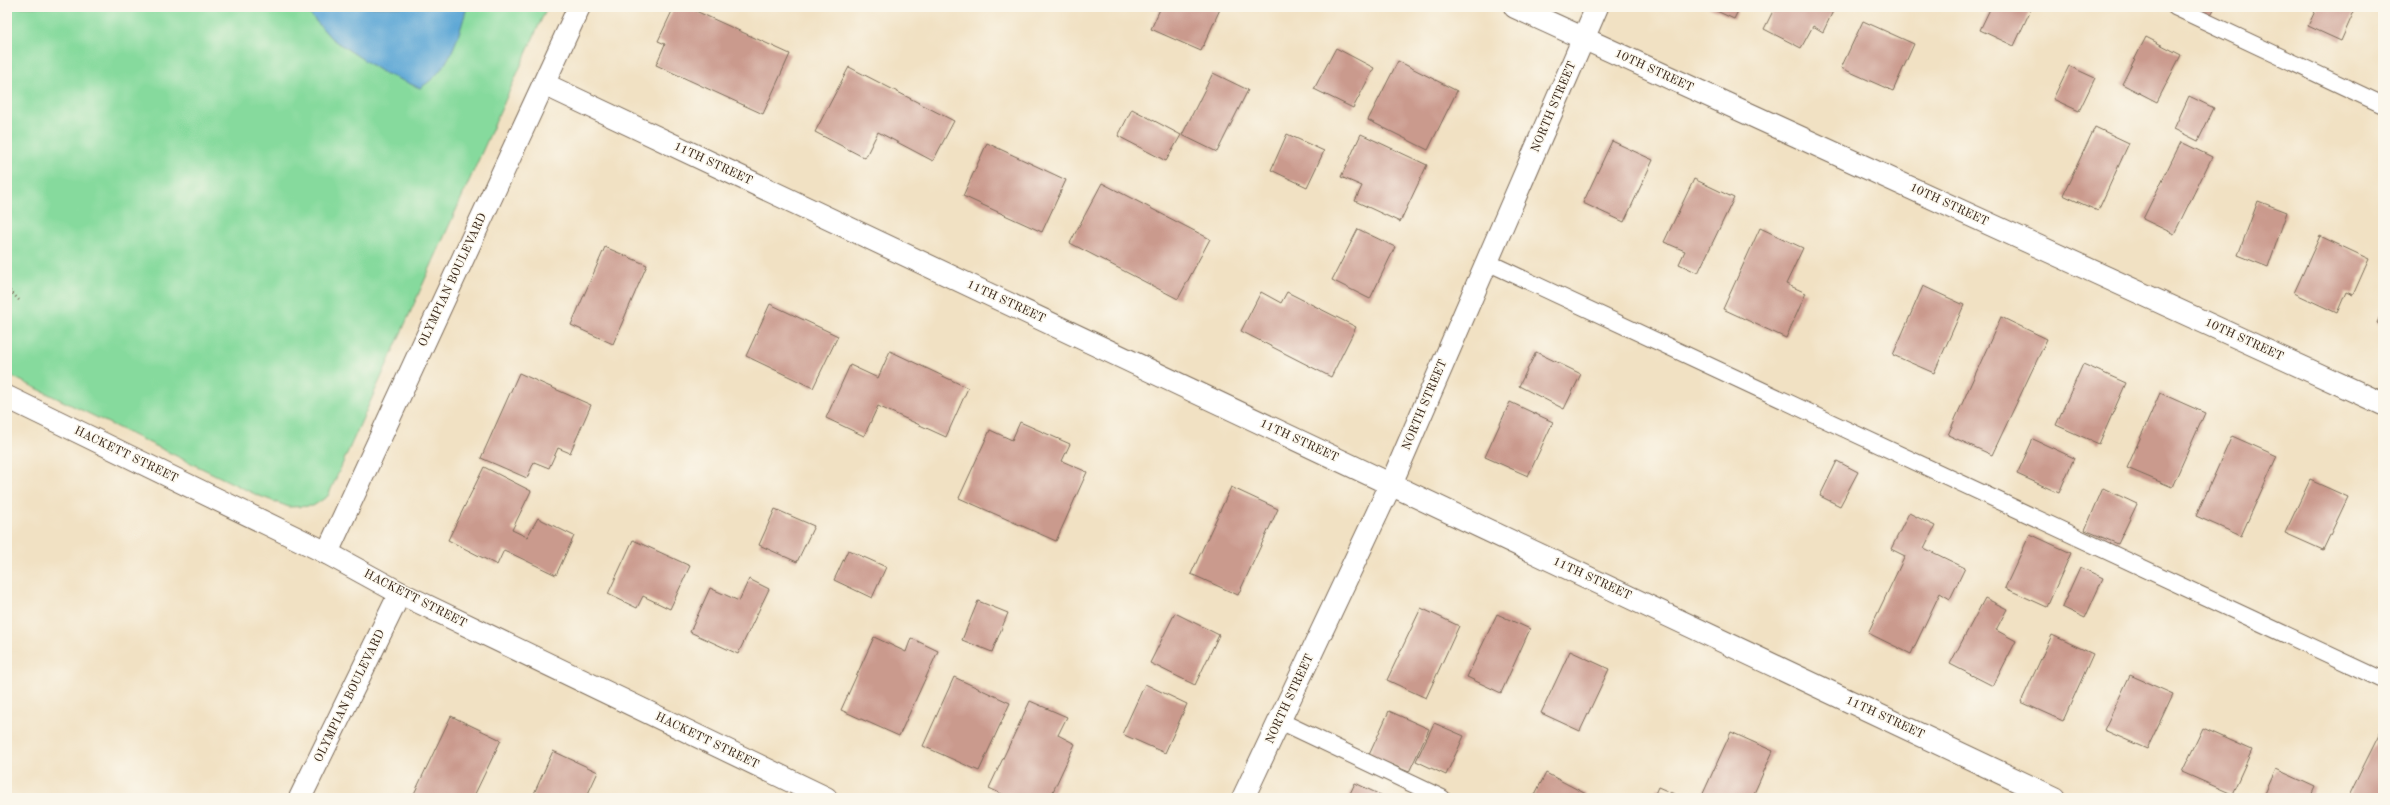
<svg xmlns="http://www.w3.org/2000/svg" width="2390" height="805" viewBox="0 0 2390 805" font-family="'Old Standard TT',serif">
  <style>
    .green { fill: #86da9d; stroke: #60825e }
    .water { fill: #5ea8d6; stroke: #4c697a }
    .building { fill: #ca9a8d }
    .lines { fill: none; stroke-linecap: round; stroke-linejoin: round }
    .service-casing { stroke: #7b6a58; stroke-width: 18 }
    .minor-casing { stroke: #7b6a58; stroke-width: 24 }
    .tertiary-casing { stroke: #7b6a58; stroke-width: 24 }
    .path { stroke: #7b6a58; stroke-width: 2.5; stroke-dasharray: 1 3; stroke-linecap: butt }
    .service { stroke: #fff; stroke-width: 16 }
    .minor { stroke: #fff; stroke-width: 22 }
    .tertiary { stroke: #fff; stroke-width: 22 }
    .labels { text-anchor: middle; dominant-baseline: central; stroke-width: 3; stroke-linejoin: round; paint-order: stroke }
    .street-label { font-size: 12px; fill: #3b2a1e; stroke: #fbf7ec }
  </style>
  <rect width="100%" height="100%" fill="#fbf7ec"/>
  <filter id="ink" filterUnits="userSpaceOnUse"><feTurbulence type="fractalNoise" baseFrequency=".025" numOctaves="2"/><feDisplacementMap in="SourceGraphic" scale="8" xChannelSelector="R" yChannelSelector="G"/><feConvolveMatrix kernelMatrix="1 2 1 2 8 2 1 2 1" color-interpolation-filters="sRGB"/></filter>
  <filter id="wash" filterUnits="userSpaceOnUse"><feTurbulence type="fractalNoise" baseFrequency=".012" numOctaves="4" result="noise"/><feDisplacementMap in="SourceGraphic" scale="16" xChannelSelector="R" yChannelSelector="G"/><feGaussianBlur stdDeviation="0.9" result="paint"/><feColorMatrix in="noise" values="0 0 0 0 0 0 0 0 0 0 0 0 0 0 0 0 0 1.4 0 .05"/><feComposite in="paint" operator="in"/></filter>
  <g filter="url(#wash)">
    <rect width="100%" height="100%" fill="#f1e1c3"/>
    <path class="green" d="M7,7H547L328,496L313,506L289,507L257,495L7,374Z"/>
    <path class="water" d="M303,7H467C458,38 450,70 420,88L382,72L332,39Z"/>
    <g id="blocks">
      <path class="building" d="M674,7H687L790,54L763,114L656,65L665,44L658,41Z
        M751,7H760L759,10Z
        M1161,7H1221L1201,51L1151,29Z
        M1708,7H1740L1734,19Z
        M1775,7H1835L1823,32L1813,26L1801,48L1764,29Z
        M1991,7H2032L2014,46L1980,30Z
        M2191,7H2215L2210,17Z
        M2317,7H2356L2341,41L2308,26Z
        M1863,21L1914,44L1893,91L1841,68Z
        M2146,37L2181,55L2157,102L2122,84Z
        M1336,48L1374,68L1353,108L1314,89Z
        M1398,61L1457,91L1428,150L1368,120Z
        M2069,66L2095,78L2079,111L2053,99Z
        M849,67L954,121L933,161L878,132L865,158L815,132Z
        M1213,73L1248,90L1217,152L1182,135Z
        M2189,96L2214,108L2198,141L2174,129Z
        M1132,109L1181,135L1166,161L1118,136Z
        M2095,127L2129,143L2098,211L2063,195Z
        M1287,134L1324,151L1307,187L1271,170Z
        M1361,134L1427,165L1400,222L1355,201L1362,186L1341,177Z
        M1612,141L1653,160L1624,222L1583,203Z
        M2181,142L2212,157L2174,234L2143,219Z
        M987,143L1066,180L1042,232L963,196Z
        M1694,179L1734,198L1698,273L1679,264L1685,251L1664,242Z
        M1102,183L1210,239L1178,299L1070,243Z
        M2258,201L2287,212L2268,267L2238,255Z
        M1760,228L1803,248L1786,284L1806,293L1786,338L1723,309Z
        M1358,229L1395,247L1370,299L1332,280Z
        M2320,236L2369,259L2353,295L2346,292L2337,313L2294,293Z
        M605,247L647,265L613,344L571,325Z
        M1923,286L1964,305L1934,373L1893,355Z
        M1261,292L1281,303L1287,292L1356,327L1331,377L1241,331Z
        M770,304L838,336L813,388L746,356Z
        M2383,309V325L2377,323Z
        M2001,317L2047,339L1992,455L1948,435Z
        M890,351L968,388L946,437L878,406L864,436L826,418L850,365L878,378Z
        M1536,352L1581,374L1564,409L1519,386Z
        M2083,364L2126,383L2099,444L2056,425Z
        M519,373L591,405L570,453L558,448L549,468L534,462L527,478L481,458Z
        M2160,393L2205,413L2172,487L2127,468Z
        M1510,402L1553,422L1528,476L1485,457Z
        M1020,422L1070,444L1062,461L1087,472L1056,541L959,498L990,430L1012,440Z
        M2232,436L2277,456L2241,536L2196,516Z
        M2033,439L2074,458L2059,493L2017,474Z
        M1837,461L1858,472L1840,506L1820,496Z
        M484,467L531,491L512,530L527,537L538,518L574,536L556,575L504,550L497,565L448,540Z
        M2310,480L2348,497L2323,550L2285,533Z
        M1231,487L1278,509L1238,595L1191,574Z
        M2103,488L2137,504L2118,544L2085,530Z
        M775,509L814,526L797,562L759,545Z
        M1909,513L1935,526L1924,548L1965,568L1950,599L1940,593L1911,654L1868,633L1905,556L1891,549Z
        M2030,534L2071,553L2047,607L2005,588Z
        M633,540L690,566L670,609L643,596L637,608L608,594Z
        M848,550L886,567L872,598L834,580Z
        M2080,567L2103,578L2085,618L2062,607Z
        M749,579L769,589L738,654L690,632L710,588L739,601Z
        M1985,598L2007,609L1996,630L2016,641L1993,686L1950,664Z
        M978,601L1008,613L992,652L962,640Z
        M1421,608L1459,626L1426,698L1387,680Z
        M1175,613L1219,635L1195,685L1150,663Z
        M1497,614L1530,629L1501,693L1467,677Z
        M2052,635L2093,654L2063,721L2021,702Z
        M874,637L906,652L911,638L938,651L899,736L841,710Z
        M1570,651L1609,669L1580,731L1541,713Z
        M2130,675L2173,694L2147,749L2104,730Z
        M954,677L1010,703L979,771L923,746Z
        M1145,684L1187,704L1165,753L1122,734Z
        M1030,701L1067,717L1058,735L1075,744L1050,798H1010L989,788Z
        M1389,711L1429,729L1409,772L1369,755Z
        M451,716L501,740L473,798H412Z
        M1434,723L1464,736L1446,775L1416,761Z
        M2383,727V798H2348L2364,765Z
        M2203,728L2252,750L2232,794L2182,772Z
        M1731,732L1773,751L1752,798H1701Z
        M553,751L598,772L586,798H532Z
        M2276,769L2315,787L2310,798H2263Z
        M1546,773L1586,794L1584,798H1533Z
        M1355,783L1387,798H1348Z
        M1658,787L1679,796L1678,798H1653Z"/>
    </g>
  </g>
  <g filter="url(#ink)">
    <use href="#blocks" fill-opacity="0" stroke="#7b6a58" stroke-width="1"/>
    <g class="lines">
      <g class="service-casing">
        <path id="service" d="M2175,7L2383,105
          M1487,262L2383,680
          M1280,721L1442,798"/>
      </g>
      <g class="minor-casing">
        <path id="minor" d="M1515,7L2383,404
          M544,84L2054,798
          M327,553L579,7
          M300,798L400,593
          M1243,798L1391,484L1597,7"/>
      </g>
      <g class="tertiary-casing">
        <path id="tertiary" d="M7,397L327,553L400,593L826,798"/>
      </g>
      <path class="path" d="M7,288L19,300"/>
      <use href="#service" class="service"/>
      <use href="#minor" class="minor"/>
      <use href="#tertiary" class="tertiary"/>
    </g>
  </g>
  <g class="labels">
    <g class="street-label">
      <text transform="translate(1654 71) rotate(25)">10TH STREET</text>
      <text transform="translate(1554 107) rotate(-67)">NORTH STREET</text>
      <text transform="translate(713 164) rotate(25)">11TH STREET</text>
      <text transform="translate(1949 205) rotate(25)">10TH STREET</text>
      <text transform="translate(453 280) rotate(-65)">OLYMPIAN BOULEVARD</text>
      <text transform="translate(1006 302) rotate(25)">11TH STREET</text>
      <text transform="translate(2244 340) rotate(25)">10TH STREET</text>
      <text transform="translate(1425 405) rotate(-67)">NORTH STREET</text>
      <text transform="translate(1299 441) rotate(25)">11TH STREET</text>
      <text transform="translate(126 455) rotate(26)">HACKETT STREET</text>
      <text transform="translate(1592 579) rotate(25)">11TH STREET</text>
      <text transform="translate(415 599) rotate(27)">HACKETT STREET</text>
      <text transform="translate(350 696) rotate(-64)">OLYMPIAN BOULEVARD</text>
      <text transform="translate(1290 699) rotate(-65)">NORTH STREET</text>
      <text transform="translate(1885 718) rotate(25)">11TH STREET</text>
      <text transform="translate(707 741) rotate(26)">HACKETT STREET</text>
    </g>
  </g>
  <rect width="2390" height="805" fill="none" stroke="#fbf7ec" stroke-width="24"/>
</svg>
